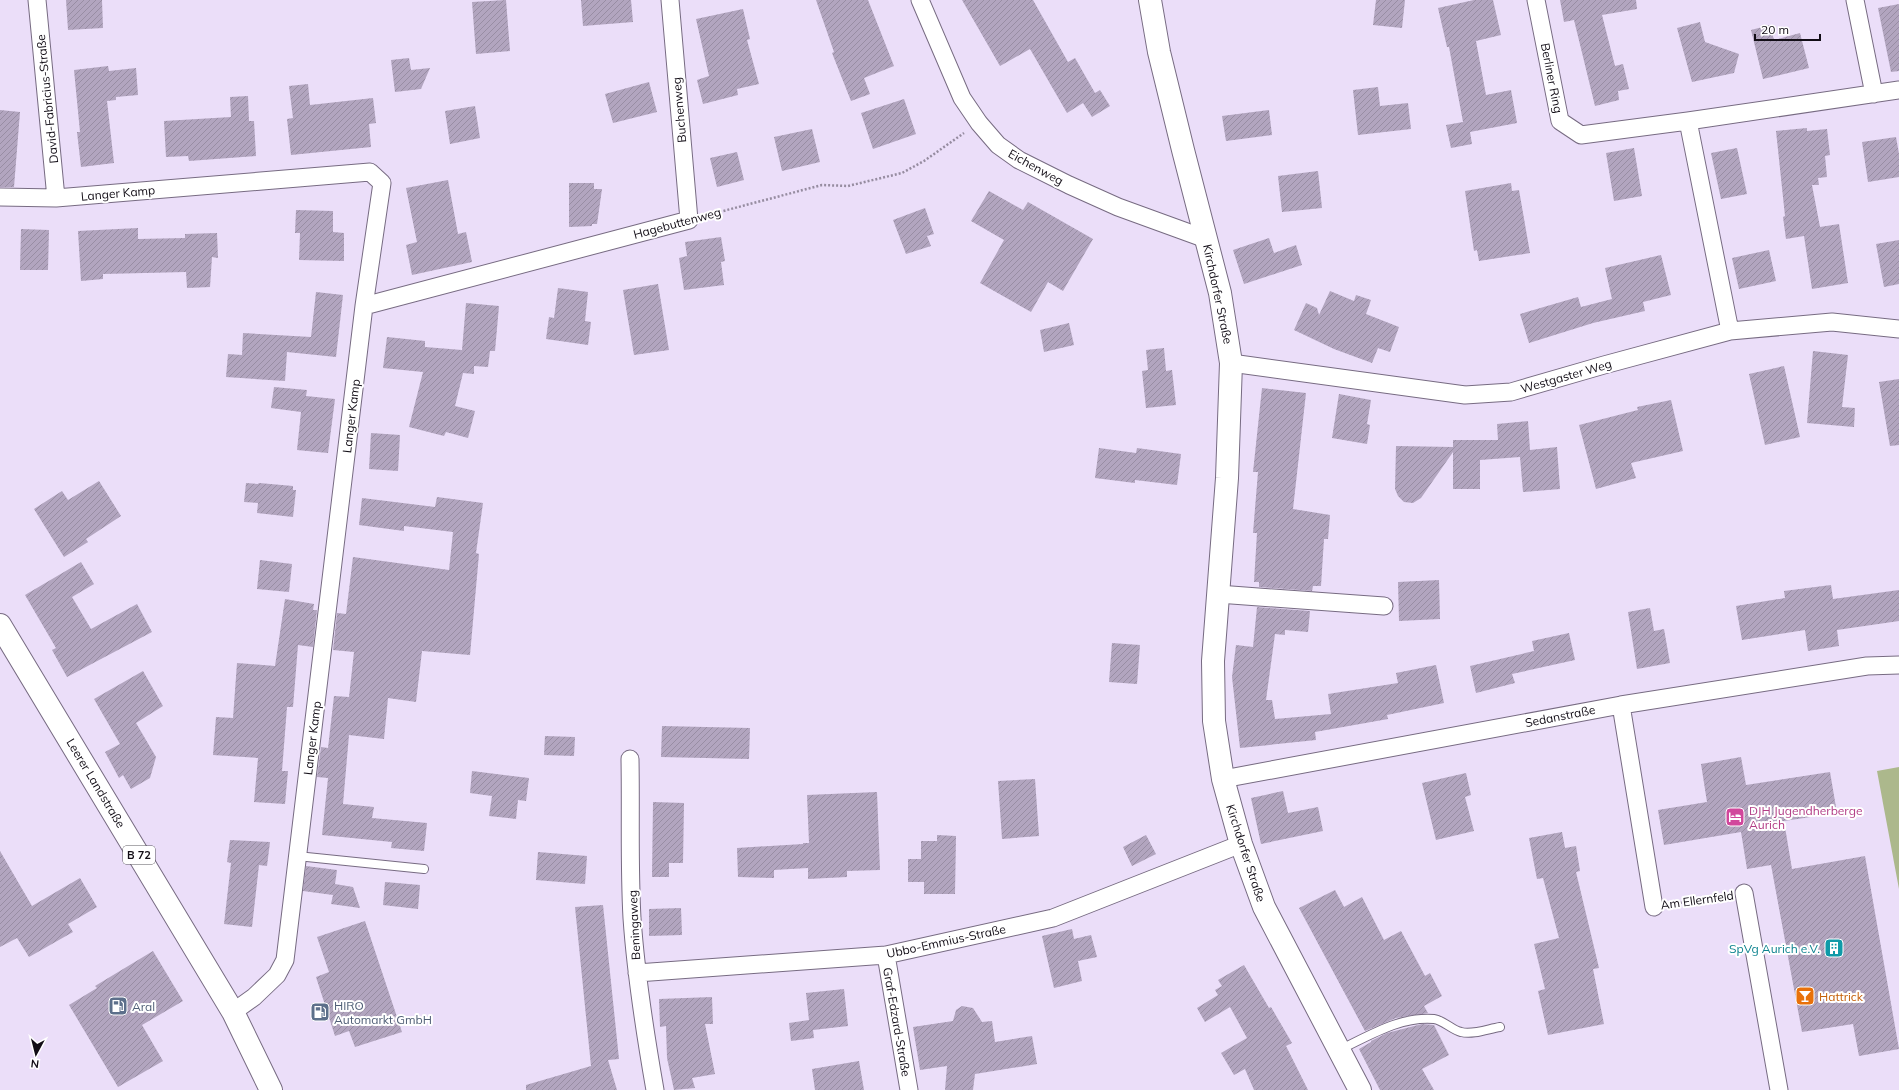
<svg xmlns="http://www.w3.org/2000/svg" width="1899" height="1090" viewBox="0 0 1899 1090" font-family="Mulish,sans-serif">
  <style>
    .grass { fill: #acb88c }
    .building { fill: url(#building-hatch) }
    .lines { fill: none; stroke-linecap: round; stroke-linejoin: round }
    .lane-casing { stroke: #776b82; stroke-width: 10 }
    .street-casing { stroke: #776b82; stroke-width: 19 }
    .secondary-casing { stroke: #776b82; stroke-width: 24 }
    .primary-casing { stroke: #776b82; stroke-width: 24 }
    .path { stroke: #968ca0; stroke-width: 2.5; stroke-dasharray: 2 2; stroke-linecap: butt }
    .lane { stroke: #fff; stroke-width: 8 }
    .street { stroke: #fff; stroke-width: 17 }
    .secondary { stroke: #fff; stroke-width: 22 }
    .primary { stroke: #fff; stroke-width: 22 }
    .labels { text-anchor: middle; dominant-baseline: central; stroke-width: 4; stroke-linejoin: round; paint-order: stroke }
    .shield { fill: #fff; stroke: #59565c; stroke-width: 1 }
    .shield-label { font-size: 11px; font-weight: bold; fill: #120d16 }
    .street-label { font-size: 12px; fill: #120d16; stroke: #fff }
    .hotel-label { font-size: 12px; fill: #b23c85; stroke: #fff; text-anchor: start }
    .culture-label { font-size: 12px; fill: #0d838f; stroke: #fff; text-anchor: end }
    .food-label { font-size: 12px; fill: #c56008; stroke: #fff; text-anchor: start }
    .service-label { font-size: 12px; fill: #4e5e75; stroke: #fff; text-anchor: start }
  </style>
  <defs>
    <pattern id="building-hatch" width="6" height="6" patternUnits="userSpaceOnUse"><rect width="6" height="6" fill="#b2a5bf"/><path d="M-1 1l2-2M0 6l6-6M5 7l2-2" fill="none" stroke="#988da3"/></pattern>
  </defs>
  <rect width="100%" height="100%" fill="#ebdef9"/>
  <path class="grass" d="M1899,767V889L1877,771Z"/>
  <path class="building" d="M66,0H102L103,28L68,30Z
    M506,0L510,51L476,54L472,2Z
    M581,0H631L633,22L583,26Z
    M816,0H868L894,66L864,78L870,94L851,101L832,53L834,52Z
    M962,0H1033L1068,62L1075,58L1095,93L1100,90L1110,106L1092,117L1083,103L1067,113L1030,49L1000,66Z
    M1376,0H1405L1402,28L1373,25Z
    M1474,0H1493L1501,35L1476,41L1486,95L1511,90L1517,123L1470,132L1472,144L1451,148L1446,125L1463,122L1449,47H1447L1438,8Z
    M1560,0H1636L1637,9L1602,15L1615,66L1623,64L1629,89L1618,91L1619,100L1595,106L1574,20L1564,22Z
    M1899,4V71L1891,72L1878,8Z
    M743,9L750,39L747,40L759,84L737,89L738,95L703,104L697,80L709,76L696,19Z
    M1700,22L1705,42L1739,54L1734,73L1692,82L1677,28Z
    M1770,25L1774,40L1800,33L1809,68L1763,79L1751,30Z
    M409,58L411,70L430,68L421,89L395,92L391,60Z
    M108,66L109,71L136,68L138,95L116,97V100L107,101L114,163L81,167L77,132H80L74,70Z
    M649,82L657,112L613,123L605,94Z
    M308,84L310,105L373,98L376,123L369,124L371,147L291,155L287,119L293,118L289,86Z
    M1378,87L1380,106L1408,103L1411,129L1358,135L1353,90Z
    M248,96L249,121H254L256,156L189,161L188,156L166,157L164,121L231,117L230,97Z
    M904,99L916,134L873,149L861,113Z
    M475,106L480,138L450,144L445,111Z
    M0,110L20,112L14,187H0Z
    M1269,110L1272,135L1226,141L1222,116Z
    M1807,128V131L1827,129L1830,155L1825,156L1827,177L1818,178L1819,185H1812L1820,227L1839,224L1848,283L1812,289L1804,236L1786,239L1783,217L1785,216L1776,131Z
    M812,129L820,162L782,171L774,137Z
    M1896,137L1899,154V177L1868,182L1862,142Z
    M1634,148L1642,196L1614,201L1606,153Z
    M1737,148L1747,194L1721,199L1711,153Z
    M737,152L744,180L717,187L710,158Z
    M1318,171L1322,208L1282,212L1278,176Z
    M448,180L458,234L466,232L472,262L412,275L406,245L417,242L406,188Z
    M569,183H594V189H602L597,224H592V226L569,227Z
    M1511,183L1512,191L1519,190L1530,253L1479,261L1477,250L1474,251L1465,191Z
    M989,191L1023,210L1028,202L1093,239L1063,291L1048,282L1031,312L980,283L1004,240L971,221Z
    M925,208L934,234L927,236L931,246L906,254L893,220Z
    M296,210L333,211V232L344,233V261L299,260L300,233H295Z
    M138,228V239L185,238V234L217,233L218,258L212,257L210,287L187,288L186,272L103,274V279L81,281L78,231Z
    M21,229L49,230L48,270H20Z
    M721,237L725,261L721,262L724,285L684,290L679,258L687,256L685,242Z
    M1269,238L1274,253L1296,245L1302,265L1244,284L1233,250Z
    M1899,240V284L1884,287L1876,244Z
    M1769,250L1776,281L1739,289L1732,258Z
    M1661,255L1671,295L1643,302L1645,311L1593,323L1529,343L1520,314L1578,297L1581,307L1612,299L1605,268Z
    M658,284L669,350L634,355L623,290Z
    M558,288L588,292L585,321L591,322L588,345L546,339L549,317L554,318Z
    M1330,291L1354,301L1356,295L1371,300L1366,314L1399,327L1390,352L1378,348L1372,363L1334,349L1294,330L1306,303L1317,308L1319,315Z
    M316,292L343,295L336,357L287,352L285,381L226,377L228,354L242,355L243,333L311,337Z
    M466,303L499,306L495,351H490L488,367L474,366V374L463,373L455,406L475,411L468,438L446,432L444,436L409,427L423,372L383,368L387,337L425,341V347L462,350Z
    M1069,323L1074,345L1044,352L1040,330Z
    M1164,348L1166,371L1172,370L1176,405L1146,408L1142,371L1148,370L1146,350Z
    M1813,351L1848,355L1842,407L1855,408L1854,427L1807,423Z
    M1784,366L1800,437L1765,445L1749,374Z
    M1899,379V445L1890,446L1879,382Z
    M274,387L307,390L306,396L335,399L328,453L297,450L301,412L271,408Z
    M1262,388L1306,393L1293,509L1330,515L1328,539H1324L1321,586H1313L1312,591L1259,587V582H1254L1257,533H1253L1258,472H1253Z
    M1339,394L1371,400L1367,424L1370,425L1367,444L1332,438Z
    M1671,400L1683,451L1631,463L1636,478L1596,489L1579,425L1638,410L1637,407Z
    M1528,421L1530,450L1557,447L1560,489L1523,492L1520,457L1480,460V489H1453V452L1421,498L1413,503L1404,502L1398,496L1395,489L1396,446L1453,447V440H1498L1497,424Z
    M371,433L400,435L398,471L369,469Z
    M1099,448L1136,453L1137,448L1181,454L1177,485L1135,480V483L1095,478Z
    M99,481L121,516L86,539L88,542L64,557L34,509L62,491L68,500Z
    M246,483L258,484L259,483L293,486V490H296L293,517L257,513L258,503L244,502Z
    M437,497L483,503L476,553L479,554L470,655L422,651L416,702L388,698L384,739L349,735L343,804L374,807L372,818L427,823L424,851L391,848L392,842L322,835L328,778L317,777L321,747L328,748L334,696L349,697L354,652L333,650L337,613L346,614L353,557L449,570L453,532L404,526V531L359,525L362,498L435,507Z
    M260,560L292,564L289,592L257,589Z
    M81,562L94,584L72,597L91,629L137,604L152,632L67,677L52,650L56,648L25,595Z
    M1439,580L1440,619L1399,621L1398,582Z
    M1831,585L1833,599L1899,590V621L1837,630L1839,646L1808,651L1805,630L1742,640L1736,606L1785,598L1784,591Z
    M285,599L314,604L313,610H317L313,647L298,645L293,707H287L282,771H288L285,804L254,802L258,758L213,755L216,717L233,718L237,663L275,666Z
    M1257,607L1310,611L1308,632L1285,630V635L1275,634L1266,700H1272L1275,719L1331,714L1328,694L1398,683L1396,673L1436,665L1444,703L1387,715L1388,719L1315,732L1316,740L1240,748L1232,677L1236,645L1253,647Z
    M1650,608L1654,631L1664,629L1670,663L1637,669L1628,612Z
    M1569,633L1575,660L1512,674L1515,683L1476,693L1470,666L1534,651L1532,641Z
    M1112,643L1140,645L1137,684L1109,682Z
    M143,671L163,706L136,723L156,757L150,778L131,789L123,775L119,778L105,752L120,744L94,699Z
    M662,726L750,728L749,759L661,757Z
    M545,736L575,737L574,756L544,755Z
    M1741,757L1746,785L1830,772L1837,813L1784,821L1792,869L1865,856L1899,1049L1859,1056L1853,1024L1802,1032L1771,865L1747,869L1741,832L1664,845L1658,810L1707,802L1701,764Z
    M472,771L529,778L526,801L518,800L516,819L489,816L492,796L470,793Z
    M1466,773L1471,795L1465,797L1474,831L1436,840L1422,783Z
    M1035,779L1039,836L1002,839L998,781Z
    M1283,791L1288,813L1318,807L1323,831L1261,844L1251,798Z
    M877,792L880,870L847,871V877L808,879V868L774,870V878L738,877L737,848L803,844V843H809L807,795Z
    M653,802L684,803L683,863H669V877H652Z
    M1562,832L1565,848L1576,846L1580,871L1576,872L1599,968L1593,969L1604,1024L1548,1035L1538,991L1545,989L1534,944L1559,938L1543,878L1537,879L1529,838Z
    M937,835L956,836L955,894H924V882H908V859H921V841H937Z
    M1146,835L1156,854L1132,866L1123,847Z
    M230,840L270,842L267,866L259,865L252,927L224,924L231,863L227,862Z
    M0,851L32,906L80,878L97,907L68,924L73,932L29,957L17,938L0,947Z
    M538,852L587,856L585,884L536,880Z
    M306,866L337,870L335,884L353,887L360,908L331,904L333,895L303,891Z
    M385,882L420,885L418,909L383,905Z
    M1335,890L1344,907L1362,897L1384,940L1401,931L1425,976L1430,973L1442,996L1424,1006L1428,1013L1396,1018L1365,1031L1299,908Z
    M603,905L619,1059L608,1060L617,1090H526V1085L591,1066L575,907Z
    M681,908L682,935L649,936V909Z
    M365,921L402,1032L355,1047L349,1031L335,1036L316,977L329,972L317,937Z
    M1072,929L1074,939L1091,935L1097,957L1078,961L1082,981L1054,988L1042,936Z
    M153,951L183,1001L142,1025L163,1061L118,1087L69,1005L97,988L95,986Z
    M1244,965L1269,1008L1271,1007L1292,1043L1286,1046L1308,1090H1254L1245,1069L1234,1075L1221,1053L1247,1038L1230,1007L1205,1022L1197,1008L1218,995L1215,990L1222,986L1218,980Z
    M844,989L848,1026L813,1030L814,1038L791,1041L789,1023L809,1020L806,993Z
    M712,997L713,1024H705L715,1074L692,1078L695,1088L674,1090L667,1058L666,1026L660,1027L659,999Z
    M962,1006L973,1008L982,1022L992,1021L995,1042L1032,1036L1037,1064L975,1074L973,1090H945L947,1066L920,1070L913,1027L953,1021L956,1010Z
    M1422,1024L1434,1025L1449,1055L1422,1069L1434,1090H1380L1359,1049L1371,1042V1041L1387,1033Z
    M859,1061L864,1090H815L812,1069Z"/>
  <g class="lines">
    <g class="lane-casing">
      <path id="lane" d="M297,856L424,869
        M1339,1050C1369,1036 1400,1016 1434,1019C1443,1020 1452,1030 1461,1032C1473,1035 1488,1029 1500,1027"/>
    </g>
    <g class="street-casing">
      <path id="street" d="M37,0L56,198
        M920,0L962,98L979,123L998,145L1019,160L1069,185L1118,207L1206,239
        M1536,0L1560,121L1581,135L1688,121L1899,90
        M1855,0L1874,94
        M1688,121L1730,331
        M0,197L56,198L370,172L382,183L364,306L285,960L277,975L254,997L233,1012
        M364,306L689,220L670,0
        M1231,363L1465,395L1511,392L1604,365L1730,331L1832,322L1899,329
        M1218,594L1384,606
        M1621,705L1654,907
        M630,759C631,812 629,865 632,918C636,976 645,1033 655,1090
        M1223,779L1621,705L1867,666L1899,665
        M1744,893L1779,1090
        M886,955L909,1090
        M637,973L886,955L1053,918L1241,844"/>
    </g>
    <g class="secondary-casing">
      <path id="secondary" d="M1150,0L1159,52L1183,150L1220,293L1231,363L1227,478L1213,661L1214,721L1223,779L1241,844L1264,907L1360,1090"/>
    </g>
    <g class="primary-casing">
      <path id="primary" d="M0,625L233,1012L271,1090"/>
    </g>
    <path class="path" d="M708,215L822,185L848,186L902,173L924,161L964,133
      M1672,904L1726,896"/>
    <use href="#lane" class="lane"/>
    <use href="#street" class="street"/>
    <use href="#secondary" class="secondary"/>
    <use href="#primary" class="primary"/>
  </g>
  <defs>
    <g id="hotel-square" transform="scale(1)"><rect x="-9" y="-9" width="18" height="18" rx="4" fill="#d1479c" stroke="#fff"/><path d="M-6-4.5h1.5V1H6V5H4.5V3h-9V5H-6ZM-4 0a1.8 1.8 0 1 1 3.6 0ZM.5 0V-2.5h3Q6-2.5 6 0Z" fill="#fff"/></g>
    <g id="building-square" transform="scale(1)"><rect x="-9" y="-9" width="18" height="18" rx="4" fill="#0f9aa8" stroke="#fff"/><path d="M-4-6H4V6H1V3H-1V6H-4ZM-2.5-4.3h1.7v1.8h-1.7ZM.8-4.3h1.7v1.8H.8ZM-2.5-1h1.7V.8h-1.7ZM.8-1h1.7V.8H.8Z" fill="#fff"/></g>
    <g id="bar-square" transform="scale(1)"><rect x="-9" y="-9" width="18" height="18" rx="4" fill="#e8710a" stroke="#fff"/><path d="M-6-5H6L.8 .8V4.5H3.5V6h-7V4.5H-.8V.8Z" fill="#fff"/></g>
    <g id="fuel-square" transform="scale(1)"><rect x="-9" y="-9" width="18" height="18" rx="4" fill="#5c6f8a" stroke="#fff"/><path d="M-5.5-6h7V0h2V4h1.3V-2.5L3-4.5l.8-.8L6-3V5H2.5V1h-1V6h-7ZM-4.2-4.7v3.2H.2V-4.7Z" fill="#fff"/></g>
  </defs>
  <g fill-rule="evenodd">
    <use href="#hotel-square" x="1735" y="817"/>
    <use href="#building-square" x="1834" y="948"/>
    <use href="#bar-square" x="1805" y="996"/>
    <use href="#fuel-square" x="118" y="1006"/>
    <use href="#fuel-square" x="320" y="1012"/>
  </g>
  <g class="labels">
    <rect class="shield" x="123" y="846" width="32" height="18" rx="3"/>
    <g class="shield-label">
      <text x="139" y="855">B 72</text>
    </g>
    <g class="street-label">
      <text transform="translate(1552 78) rotate(79)">Berliner Ring</text>
      <text transform="translate(47 99) rotate(-96)">David-Fabricius-Straße</text>
      <text transform="translate(679 110) rotate(-95)">Buchenweg</text>
      <text transform="translate(1036 167) rotate(29)">Eichenweg</text>
      <text transform="translate(118 193) rotate(-5)">Langer Kamp</text>
      <text transform="translate(677 223) rotate(-15)">Hagebuttenweg</text>
      <text transform="translate(1218 294) rotate(78)">Kirchdorfer Straße</text>
      <text transform="translate(1566 376) rotate(-16)">Westgaster Weg</text>
      <text transform="translate(351 416) rotate(-83)">Langer Kamp</text>
      <text transform="translate(1560 716) rotate(-11)">Sedanstraße</text>
      <text transform="translate(312 738) rotate(-83)">Langer Kamp</text>
      <text transform="translate(96 783) rotate(59)">Leerer Landstraße</text>
      <text transform="translate(1246 853) rotate(72)">Kirchdorfer Straße</text>
      <text transform="translate(1697 900) rotate(-8)">Am Ellernfeld</text>
      <text transform="translate(634 925) rotate(-93)">Beningaweg</text>
      <text transform="translate(946 941) rotate(-12)">Ubbo-Emmius-Straße</text>
      <text transform="translate(897 1022) rotate(80)">Graf-Edzard-Straße</text>
    </g>
    <g class="hotel-label">
      <text x="1749" y="810">DJH Jugendherberge<tspan x="1749" dy="14">Aurich</tspan></text>
    </g>
    <g class="culture-label">
      <text x="1820" y="948">SpVg Aurich e.V.</text>
    </g>
    <g class="food-label">
      <text x="1819" y="996">Hattrick</text>
    </g>
    <g class="service-label">
      <text x="334" y="1005">HIRO<tspan x="334" dy="14">Automarkt GmbH</tspan></text>
      <text x="132" y="1006">Aral</text>
    </g>
  </g>
  <g transform="translate(36 1054) rotate(187)" stroke="#ffffff" stroke-width="3" paint-order="stroke">
  <path d="M0-3L7 15L0 10L-7 15Z" fill="#120d16"/>
  <text y="-6" font-size="11" font-weight="bold" text-anchor="middle" fill="#120d16">N</text>
  </g>
  <path d="M1755 34v6h65v-6" fill="none" stroke="#120d16" stroke-width="2"/>
  <text x="1761" y="34" font-size="12" fill="#120d16" stroke="#ffffff" stroke-width="3" paint-order="stroke">20 m</text>
</svg>
